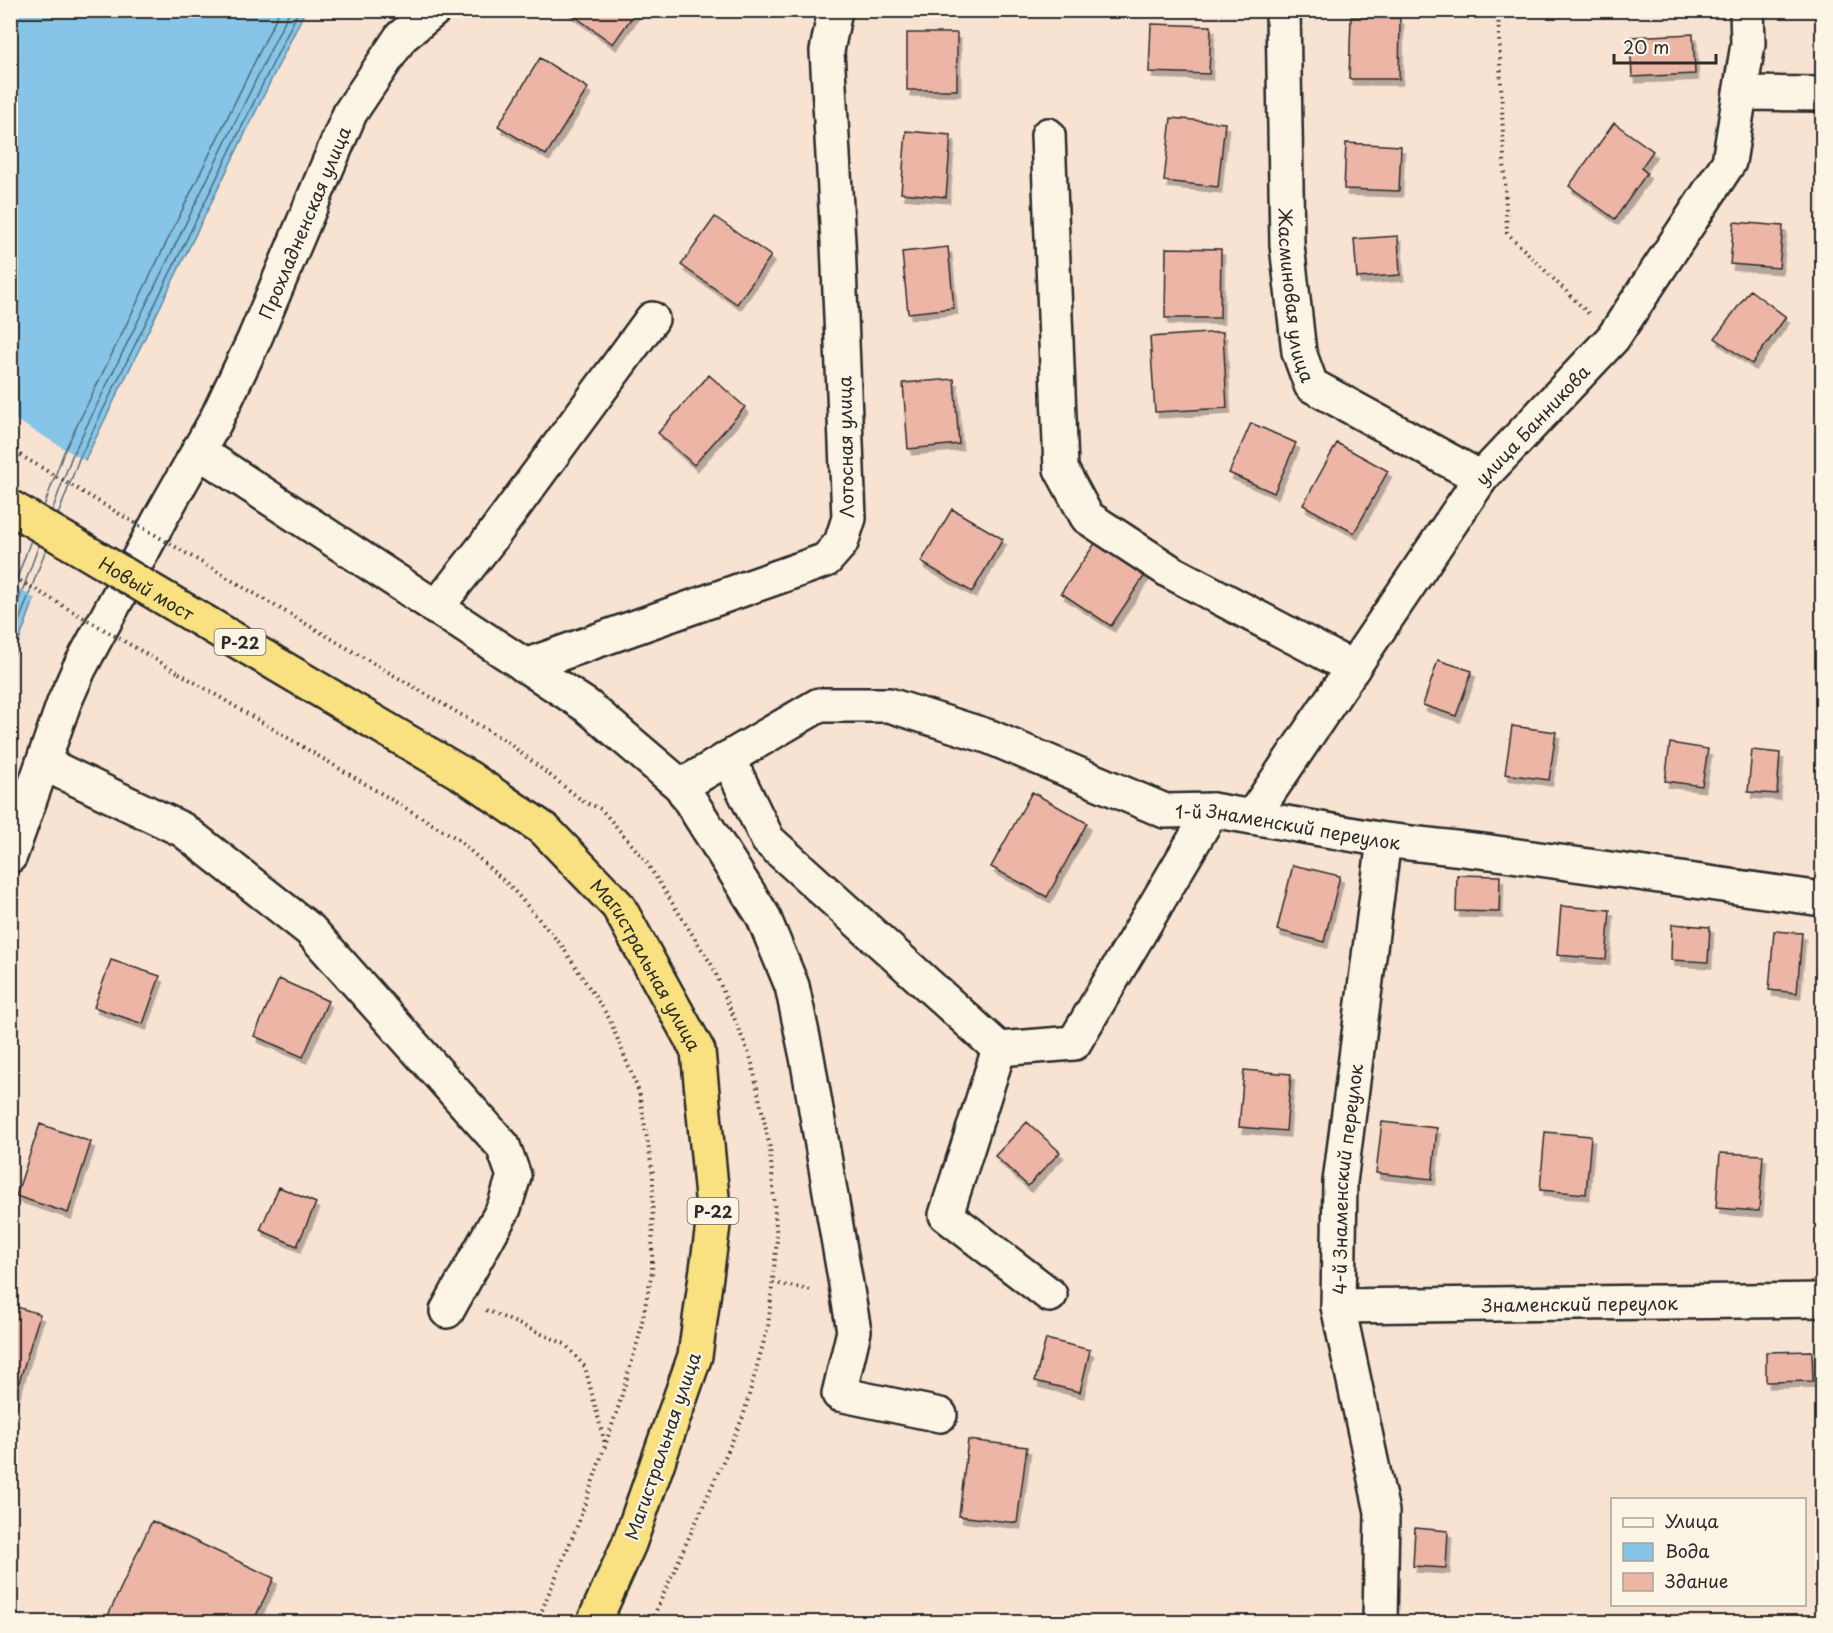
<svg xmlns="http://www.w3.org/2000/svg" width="1833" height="1633" viewBox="0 0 1833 1633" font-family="'Playpen Sans',sans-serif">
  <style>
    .water { fill: #86c5e7; stroke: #62879c; stroke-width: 1.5 }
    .pier { fill: #f8e2d2 }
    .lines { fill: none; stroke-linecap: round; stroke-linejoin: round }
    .shore { stroke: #4f6976; stroke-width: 1.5 }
    .building { fill: #edb5a5; stroke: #2b2b2b; stroke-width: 1.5; filter: url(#shadow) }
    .minor-casing { stroke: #2b2b2b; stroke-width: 38 }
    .highway-casing { stroke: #2b2b2b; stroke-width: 38 }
    .path { stroke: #2b2b2b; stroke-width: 4; stroke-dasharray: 1.5 4.5; stroke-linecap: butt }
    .minor { stroke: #fcf5e5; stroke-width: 33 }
    .highway { stroke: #f9e181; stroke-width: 33 }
    .highway-bridge-casing { stroke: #2b2b2b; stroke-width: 38; stroke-linecap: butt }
    .path-bridge { stroke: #2b2b2b; stroke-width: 4; stroke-dasharray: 1.5 4.5; stroke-linecap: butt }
    .highway-bridge { stroke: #f9e181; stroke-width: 33 }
    .labels { text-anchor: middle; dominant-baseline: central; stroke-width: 4.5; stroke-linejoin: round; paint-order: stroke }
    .shield { fill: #fcf5e5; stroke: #6a6863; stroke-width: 1.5 }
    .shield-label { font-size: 16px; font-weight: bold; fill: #2b2b2b }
    .street-label { font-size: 18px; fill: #2b2b2b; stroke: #fcf5e5 }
  </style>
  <defs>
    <filter id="shadow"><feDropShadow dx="3.5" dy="6" stdDeviation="0" flood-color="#0004"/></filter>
  </defs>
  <rect width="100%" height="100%" fill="#f8e2d2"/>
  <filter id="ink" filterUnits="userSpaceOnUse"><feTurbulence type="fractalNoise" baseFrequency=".0167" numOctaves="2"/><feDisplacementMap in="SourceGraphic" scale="12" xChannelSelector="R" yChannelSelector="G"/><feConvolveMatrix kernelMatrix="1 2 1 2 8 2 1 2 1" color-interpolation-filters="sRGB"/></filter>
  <g filter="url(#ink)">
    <path class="water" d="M11,11H305L84,462L11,663Z"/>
    <path class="pier" d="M11,417L87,462L37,600L11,584Z"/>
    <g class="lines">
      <path class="shore" d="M44,506L64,452L280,10
        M52,511L72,456L290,10
        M58,515L79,459L299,10
        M10,597L31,540
        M10,624L39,545
        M10,645L46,549"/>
    </g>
    <path class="building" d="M566,10H637L613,44Z
      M1351,17L1400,18L1399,79H1349Z
      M1151,24L1211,26L1209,74L1149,72Z
      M907,33H957V90H907Z
      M1693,34L1695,74L1632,77L1630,37Z
      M540,58L588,88L546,155L498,126Z
      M1171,118L1225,123L1218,187L1164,181Z
      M1614,123L1653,151L1641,168L1647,173L1615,219L1569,186Z
      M906,131L951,135L946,197L901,193Z
      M1346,143L1401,146L1399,191L1344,189Z
      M715,217L771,256L737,304L681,265Z
      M1734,222L1783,226L1779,268L1730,264Z
      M1398,236L1400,275L1357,278L1354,239Z
      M948,247L954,308L908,313L902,252Z
      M1166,248L1221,249L1220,318H1165Z
      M1750,290L1786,317L1752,364L1715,338Z
      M1223,332L1227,408L1155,412L1150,337Z
      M709,375L745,407L694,465L658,433Z
      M954,379L959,444L908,449L903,383Z
      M1251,423L1296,443L1274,493L1229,473Z
      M1337,443L1388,471L1354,533L1303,505Z
      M952,509L1003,539L972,592L921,562Z
      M1098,539L1147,572L1111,626L1061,593Z
      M1438,660L1472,671L1456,716L1423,705Z
      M1512,726L1556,732L1549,780L1505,774Z
      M1670,743L1708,749L1702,786L1665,781Z
      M1752,750L1780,753L1777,794L1748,792Z
      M1032,792L1087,823L1047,897L991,867Z
      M1293,865L1340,876L1324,942L1277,930Z
      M1457,875L1500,876L1499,912L1456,911Z
      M1561,906L1610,910L1606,959L1557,955Z
      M1672,924L1710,927L1708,962L1671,960Z
      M1774,931L1802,933L1797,993L1769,990Z
      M111,960L160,976L143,1024L94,1007Z
      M279,979L328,1001L303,1057L254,1036Z
      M1244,1070L1291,1074L1286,1131L1239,1127Z
      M1027,1122L1060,1152L1028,1186L995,1156Z
      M1382,1122L1437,1128L1432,1179L1376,1173Z
      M40,1124L91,1142L68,1213L16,1196Z
      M1545,1132L1591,1136L1586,1194L1540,1190Z
      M1720,1153L1763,1155L1759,1211L1716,1208Z
      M279,1187L316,1203L297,1246L260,1230Z
      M10,1305L40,1314L13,1402L10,1401Z
      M1046,1339L1090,1350L1080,1392L1035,1381Z
      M1812,1351L1813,1381L1766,1382V1352Z
      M968,1440L1027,1447L1017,1523L959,1516Z
      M152,1521L274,1578L253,1622H105Z
      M1415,1528L1448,1531L1446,1568L1413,1566Z"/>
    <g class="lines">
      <g class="minor-casing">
        <g id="minor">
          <path id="s1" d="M1283,10L1287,245L1299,352L1311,385L1481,478"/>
          <path d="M1740,93L1822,94"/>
          <path d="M1048,135L1061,469L1087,517L1171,572L1353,668"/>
          <path d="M198,451L587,706L681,786L763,916L792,986L807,1057L854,1331L839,1394L940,1415"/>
          <path d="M436,608L491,538L652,319"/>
          <path d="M525,666L826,560L841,543L849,518L838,242L827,51L835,10"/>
          <path d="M728,758L768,840L999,1049L1074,1043L1212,810"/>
          <path d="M43,763L183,830L310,930L503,1146L514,1176L504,1208L447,1311"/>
          <path id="s2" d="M681,786L819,705H889L990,737L1165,811L1212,810L1384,840L1490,852L1822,899"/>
          <path id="s3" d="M1252,817L1481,478L1613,338L1729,162L1748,44L1747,10"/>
          <path id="s4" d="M10,856L64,703L79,669L161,517L215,422L254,340L350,113L401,37L434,10"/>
          <path d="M999,1049L946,1215L1050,1295"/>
          <path id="s5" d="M1338,1306L1822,1300"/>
          <path id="s6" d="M1380,1622L1382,1512L1338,1306L1340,1182L1384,840"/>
        </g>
      </g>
      <g class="highway-casing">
        <g id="highway">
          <path id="s7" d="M469,778L545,830L618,906L698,1051L714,1218L695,1356L629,1544L594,1622"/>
        </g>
      </g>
      <path class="path" d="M1498,10L1507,233L1589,314
        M238,584L506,741L584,802L601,809L645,860L713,967L751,1059L770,1148L777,1240L768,1326L743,1417L651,1622
        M179,673L456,838L511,887L562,946L609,1018L639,1092L653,1174L652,1272L639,1337L618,1408L579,1521L537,1622
        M773,1283L812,1290
        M486,1310L565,1344L585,1367L605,1444"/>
      <use href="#minor" class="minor"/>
      <use href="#highway" class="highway"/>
      <g class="highway-bridge-casing">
        <g id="highway-bridge">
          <path id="s8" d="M10,507L469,778"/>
        </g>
      </g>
      <path class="path-bridge" d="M10,449L238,584
        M10,575L179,673"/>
      <use href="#highway-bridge" class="highway-bridge"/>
    </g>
  </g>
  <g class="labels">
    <g class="shield">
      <rect x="214.5" y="629" width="51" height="26" rx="4.5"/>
      <rect x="687.5" y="1198" width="51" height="26" rx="4.5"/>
    </g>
    <g class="shield-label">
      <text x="240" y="642">Р-22</text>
      <text x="713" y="1211">Р-22</text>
    </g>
    <g class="street-label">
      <text stroke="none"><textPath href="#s4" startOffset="700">Прохладненская улица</textPath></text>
      <text stroke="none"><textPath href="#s1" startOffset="286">Жасминовая улица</textPath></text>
      <text stroke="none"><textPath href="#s3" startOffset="483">улица Банникова</textPath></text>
      <text transform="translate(845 447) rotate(-91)">Лотосная улица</text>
      <text stroke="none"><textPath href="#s8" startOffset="159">Новый мост</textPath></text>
      <text stroke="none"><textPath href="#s2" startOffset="650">1-й Знаменский переулок</textPath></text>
      <text stroke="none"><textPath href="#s7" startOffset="262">Магистральная улица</textPath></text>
      <text stroke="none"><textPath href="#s6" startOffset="448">4-й Знаменский переулок</textPath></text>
      <text stroke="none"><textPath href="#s5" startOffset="242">Знаменский переулок</textPath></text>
      <text transform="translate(662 1446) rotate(-71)">Магистральная улица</text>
    </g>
  </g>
  <rect width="1833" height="1633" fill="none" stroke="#fcf5e5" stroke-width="36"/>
  <rect x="18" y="18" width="1797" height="1597" fill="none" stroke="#2b2b2b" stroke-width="2" filter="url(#ink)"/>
  <rect x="1611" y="1498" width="195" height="108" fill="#fcf5e5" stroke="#a8a49b" stroke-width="1.5"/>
  <rect x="1623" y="1518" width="30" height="9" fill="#fcf5e5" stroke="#a8a49b" stroke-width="1.5"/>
  <text x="1665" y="1528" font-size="18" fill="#2b2b2b">Улица</text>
  <rect x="1623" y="1543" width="30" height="18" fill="#86c5e7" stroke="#a8a49b" stroke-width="1.5"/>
  <text x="1665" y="1558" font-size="18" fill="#2b2b2b">Вода</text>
  <rect x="1623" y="1573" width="30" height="18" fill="#edb5a5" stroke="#a8a49b" stroke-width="1.5"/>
  <text x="1665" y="1588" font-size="18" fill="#2b2b2b">Здание</text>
  <path d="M1614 54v9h102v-9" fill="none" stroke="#2b2b2b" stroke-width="3"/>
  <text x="1623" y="54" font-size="18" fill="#2b2b2b" stroke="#fcf5e5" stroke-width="4.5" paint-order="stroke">20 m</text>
</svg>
